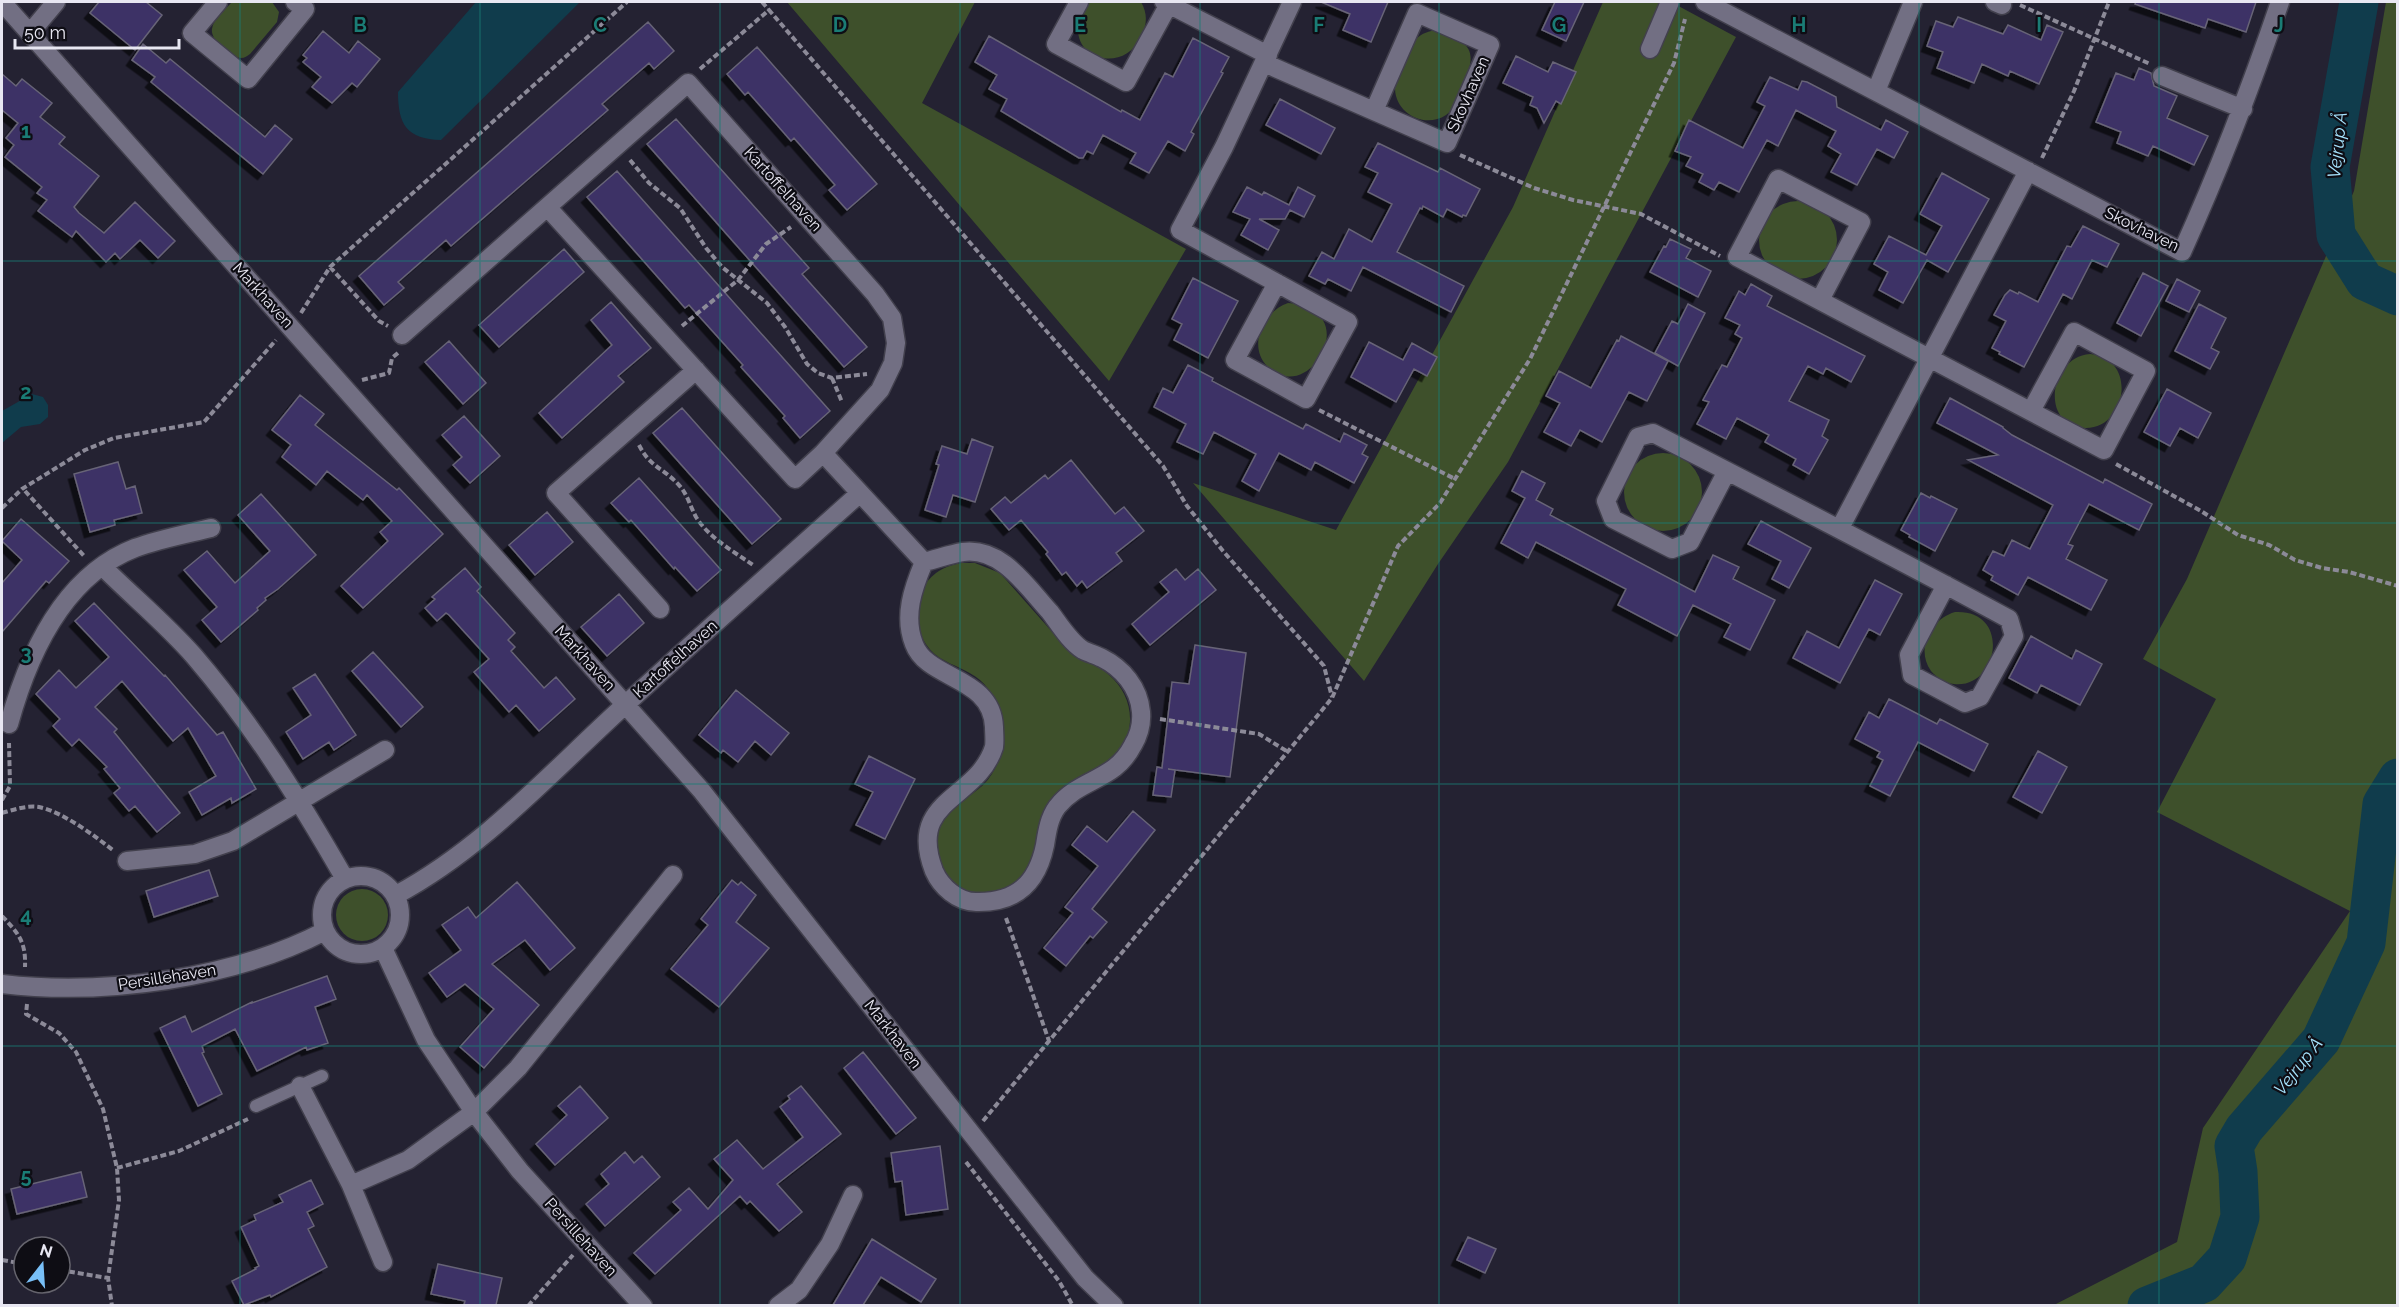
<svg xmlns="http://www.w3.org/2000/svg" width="2399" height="1307" viewBox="0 0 2399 1307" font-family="Raleway,sans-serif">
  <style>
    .green { fill: #3e502b }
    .water { fill: #103c4c }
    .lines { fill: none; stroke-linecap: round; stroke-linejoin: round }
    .river { stroke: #103c4c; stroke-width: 39 }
    .building { fill: #3c3066; stroke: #676477; stroke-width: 1.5; filter: url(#shadow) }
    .service-casing { stroke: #42404d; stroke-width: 15 }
    .minor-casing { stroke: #42404d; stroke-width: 21 }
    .path { stroke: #8c8a98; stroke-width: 4; stroke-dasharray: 6 3; stroke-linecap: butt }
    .service { stroke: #726f83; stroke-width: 12 }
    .minor { stroke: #726f83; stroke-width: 18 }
    .grid { fill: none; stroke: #1a7c75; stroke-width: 1.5; stroke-opacity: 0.55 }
    .labels { text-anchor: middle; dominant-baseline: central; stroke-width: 4.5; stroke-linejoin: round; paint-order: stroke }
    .street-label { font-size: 16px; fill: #e8e7f2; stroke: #0e0d14 }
    .water-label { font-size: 18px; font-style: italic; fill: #a5e2fc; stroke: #0e0d14 }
    .grid-label { font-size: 20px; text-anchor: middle; font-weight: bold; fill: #1a7c75; stroke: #0e0d14; stroke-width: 4.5; stroke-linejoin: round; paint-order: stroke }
  </style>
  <defs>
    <filter id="shadow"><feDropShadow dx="-5.5" dy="5.5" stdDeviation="0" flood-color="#0009"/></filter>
  </defs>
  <rect width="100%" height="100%" fill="#242232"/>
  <path class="green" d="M232,2H272L279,12L277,22L250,54C247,56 245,58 241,58C230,58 210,40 212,29C213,19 226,9 232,2Z
    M787,2H975L922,103L1186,249L1109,381Z
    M1086,2H1141C1148,14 1147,25 1141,37C1125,72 1074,62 1078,24C1078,16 1083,8 1086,2Z
    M1603,2H1671L1736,37L1508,462L1438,564L1364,681L1193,483L1336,530L1513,207Z
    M2386,2H2398L2397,1305H2054L2177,1242L2203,1128L2350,911L2157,812L2216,699L2143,659L2187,579L2354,191Z
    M1437,30C1473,43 1478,52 1462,87C1458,97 1455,109 1446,115C1425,129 1396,114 1395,89C1394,80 1410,46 1416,39C1422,33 1429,31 1437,30Z
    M1759 240a39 39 0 1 1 78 0a39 39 0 1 1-78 0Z
    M1288,303C1296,303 1302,306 1310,309C1353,329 1304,404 1267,366C1247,345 1264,311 1288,303Z
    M2090,354C2138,358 2127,428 2086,428C2039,427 2049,357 2090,354Z
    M1624 492a39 39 0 1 1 78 0a39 39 0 1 1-78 0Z
    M961,563H975L1000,573L1069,651C1081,661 1097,664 1108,674C1132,694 1137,725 1120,751C1117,754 1115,759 1112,762C1089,780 1062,779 1047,808C1029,840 1043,880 998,892C985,895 975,895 963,889C952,883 944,873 940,862C933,843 938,821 953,808C962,800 973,794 982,786C999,770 1005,746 1003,724C1001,707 992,691 980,680C968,670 953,666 940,658C911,639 908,594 936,573C944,567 952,565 961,563Z
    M1955,612C2012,609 1999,689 1954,684C1945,683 1937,678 1931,671C1915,649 1931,619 1955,612Z
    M336 915a26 26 0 1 1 52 0a26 26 0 1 1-52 0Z"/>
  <path class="water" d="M476,2H580L441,140C407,139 398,125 398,92Z
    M32,394L43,397L48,405V417L40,424L21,427L2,443V411Z"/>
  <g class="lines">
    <path class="river" d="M2359,2L2330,167L2336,235L2365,281L2398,296
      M2147,1306L2204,1283L2227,1258L2240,1217L2238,1172L2234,1146L2244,1129L2321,1040L2366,943L2382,804L2398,778"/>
  </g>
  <path class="building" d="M99,2H146L162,15L135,50L90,13Z
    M1321,2H1388L1371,42L1343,30L1350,14Z
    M1555,2H1584L1566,41L1542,30Z
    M2136,2H2256L2246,32L2208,19L2205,28L2135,4Z
    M1958,17L2003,34L2008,25L2041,40L2047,25L2063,32L2039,84L2010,71L2008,76L1982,64L1974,83L1937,68L1943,52L1927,46L1936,21L1953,27Z
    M648,22L674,51L654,69L649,63L602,104L608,110L451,246L446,240L398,282L404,288L384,305L359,276Z
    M323,31L349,53L358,41L380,59L357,87L352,83L332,103L312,87L321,77L303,62L307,58L303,55Z
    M989,36L1121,112L1122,110L1140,120L1165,73L1173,77L1193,38L1229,57L1221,72L1223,73L1191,132L1194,134L1185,151L1168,141L1149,173L1130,163L1136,153L1103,135L1093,154L1087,151L1083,158H1079L1001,111L1007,99L989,89L997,75L975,62Z
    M143,44L166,63L170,59L265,137L275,125L292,139L263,174L151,82L155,77L132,60Z
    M757,47L877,184L847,210L829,190L835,185L794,138L791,141L748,92L745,95L727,74Z
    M1516,56L1548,72L1553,62L1576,72L1561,104L1556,101L1544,123L1537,108L1530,105L1533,97L1503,83Z
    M2139,68L2151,73L2154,86L2177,96L2167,118L2208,136L2194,165L2153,146L2148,156L2117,143L2121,132L2096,122L2116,73L2134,80Z
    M2,74L16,86L22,79L52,103L40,117L65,137L59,144L99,176L74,207L79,213L104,233L135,202L175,241L158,258L140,240L120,259L115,253L106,262L76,231L72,237L38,211L47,200L37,193L42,187L5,157L14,145L6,138L18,123L2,110Z
    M1770,77L1798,90L1802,81L1807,82L1836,97L1837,107L1881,130L1886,120L1908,132L1894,158L1877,149L1857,185L1831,172L1841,154L1828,146L1836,131L1796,110L1778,146L1767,140L1739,192L1719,182L1714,190L1699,182L1703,174L1686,166L1691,157L1675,151L1689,120L1743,148L1765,106L1757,102Z
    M1280,99L1335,128L1321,154L1266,125Z
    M676,119L809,268L802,274L867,347L844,367L647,144Z
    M1378,143L1438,172L1440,168L1480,189L1466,216L1463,215L1462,217L1447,209L1443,217L1423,206L1422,209L1420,208L1397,252L1464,286L1451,312L1363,267L1351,291L1328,279L1325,284L1309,276L1322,252L1334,259L1349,229L1372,242L1392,204L1368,192L1378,173L1365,167Z
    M617,171L830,411L800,438L783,418L785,416L741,367L743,365L689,305L685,308L587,197Z
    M1942,173L1989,199L1948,272L1927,260L1903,303L1879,290L1888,272L1874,264L1889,236L1926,255L1942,226L1920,214Z
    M1247,187L1262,195L1264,192L1289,205L1298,187L1315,196L1304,217L1290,210L1285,219H1259L1279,230L1268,250L1241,235L1250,219L1233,212Z
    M2083,226L2119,244L2107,267L2092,260L2072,299L2063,294L2024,367L1999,354L2000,352L1992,348L2006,321L1994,315L2005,295L2010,290L2018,294L2019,292L2038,302L2067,246L2071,247Z
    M1670,239L1691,249L1686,258L1711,271L1698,297L1650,272L1664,246L1666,247Z
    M564,249L584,272L499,347L479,325Z
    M2143,273L2168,286L2141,336L2117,323Z
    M1193,278L1238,301L1208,358L1174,340L1182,324L1172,319Z
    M2177,279L2200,291L2189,312L2166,301Z
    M1751,284L1772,296L1767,306L1865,356L1851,382L1826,368L1823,374L1808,366L1789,401L1829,420L1822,436L1828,440L1809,474L1793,465L1796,459L1765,442L1769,435L1737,418L1726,439L1697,424L1709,402L1703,400L1722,365L1727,367L1742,338L1735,334L1740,325L1725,318L1739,291L1745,295Z
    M611,302L651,348L618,376L624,382L562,438L539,413L612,345L591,320Z
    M1688,304L1705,313L1678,366L1655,353L1672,321L1678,324Z
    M2199,304L2226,318L2211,348L2219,352L2210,369L2175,351Z
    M1621,336L1668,361L1647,401L1629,392L1602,442L1580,430L1571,446L1544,432L1560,403L1546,396L1559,371L1591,388L1617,340L1619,341Z
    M449,341L486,383L463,404L425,362Z
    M1369,342L1403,360L1412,343L1437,357L1427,376L1414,369L1396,402L1351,377Z
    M1188,365L1213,378L1212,381L1303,429L1306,424L1340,442L1344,433L1367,445L1362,454L1368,457L1354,483L1315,462L1311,470L1279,453L1259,491L1242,481L1256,454L1214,432L1203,454L1177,442L1186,424L1154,407L1163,388L1173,393Z
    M2167,389L2211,413L2198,438L2180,428L2170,446L2144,432Z
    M300,395L324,414L315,425L397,490L399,488L443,534L363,608L341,586L388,541L380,532L392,521L367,495L363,500L327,471L316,485L282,457L291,445L272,430Z
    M1950,398L2003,427V428L2012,435L2103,483L2105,479L2152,504L2139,530L2089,504L2068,544L2073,546L2066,559L2107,580L2091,610L2028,577L2018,595L1991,580L1993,576L1983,570L1993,551L2004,556L2012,540L2030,549L2053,505L1968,460L1998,455L1937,423Z
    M682,408L781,519L752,544L653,433Z
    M464,416L500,456L470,483L453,465L462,457L442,435Z
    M972,439L993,447L975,502L953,495L946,517L925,510L939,465L936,464L942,446L967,454Z
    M1071,460L1115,514L1124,507L1144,531L1116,553L1122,561L1087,588L1082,581L1077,586L1066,572L1062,575L1046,554L1048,552L1021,520L1009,530L991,509L1005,497L1011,503L1045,475L1048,479Z
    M118,462L126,489L135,486L142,513L114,520L115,525L90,532L74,474Z
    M1522,471L1545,483L1536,500L1553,509L1550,515L1695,592L1713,555L1739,567L1733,579L1775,600L1750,650L1724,637L1731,624L1693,605L1677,636L1618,605L1626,589L1536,542L1528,558L1501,543L1525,498L1512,491Z
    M639,478L721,570L697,591L675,567L674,569L631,520L629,522L611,503Z
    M1921,493L1930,498L1931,496L1957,509L1935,551L1909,537L1910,535L1901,530Z
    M261,494L316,555L278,589L265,598L266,600L257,608L258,610L221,642L202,620L217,607L184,570L207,551L235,583L270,551L238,515Z
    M547,512L573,542L535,575L509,545Z
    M21,519L69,561L49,583L46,581L2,632V583L22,560L2,541Z
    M1761,521L1811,548L1789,588L1772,579L1781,561L1748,544Z
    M465,568L481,587L477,591L515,633L508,640L515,647L511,651L544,688L556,677L575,699L539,731L516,705L509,712L474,672L489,659L449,615L446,613L437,621L425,608L435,599L432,597Z
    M1176,569L1185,580L1198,569L1216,590L1150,645L1132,624L1169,592L1160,582Z
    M1875,580L1902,594L1880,635L1869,629L1840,683L1793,658L1807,631L1839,648Z
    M619,594L644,623L607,656L581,627Z
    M94,603L164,676L165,675L217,735L223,732L256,789L232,803L231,798L202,815L189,792L216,776L188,728L173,741L122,681L95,707L117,729L114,732L180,813L157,832L135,806L129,811L114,793L120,788L104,769L107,767L79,739L72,746L53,726L60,719L36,694L59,670L76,688L109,657L75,621Z
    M2031,636L2072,659L2076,650L2102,664L2080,705L2041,685L2037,693L2009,678Z
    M1195,645L1246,653L1230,777L1168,769L1175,770L1171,797L1153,795L1157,767L1162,768L1172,682L1189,684Z
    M373,652L423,707L401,727L352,671Z
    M315,674L356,735L334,750L329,742L303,759L286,732L311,715L293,688Z
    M736,690L789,733L771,755L755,741L738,762L723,750L721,753L699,735Z
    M1889,699L1937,724L1940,719L1988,744L1974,771L1918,742L1890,796L1870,786L1883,760L1877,757L1880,752L1855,739L1869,712L1879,718Z
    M2038,751L2067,767L2042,813L2013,797Z
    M869,756L915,779L885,839L856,825L873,792L855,784Z
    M1133,811L1155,830L1092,909L1107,922L1093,938L1090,936L1066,966L1044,948L1073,913L1065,907L1098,866L1072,845L1087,826L1107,842Z
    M209,870L218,896L154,917L146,891Z
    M732,880L738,885L741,882L756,895L736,922L769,948L719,1007L671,969L708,925L701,919Z
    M517,882L575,948L550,970L525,940L492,964L539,1005L484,1068L460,1047L494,1009L465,984L447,997L429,973L461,950L442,925L468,907L476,918Z
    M327,976L336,999L315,1007L328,1043L307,1050L306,1047L257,1071L235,1029L202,1046L204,1052L202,1053L222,1094L198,1106L160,1028L185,1016L192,1032L252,1002V1003Z
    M863,1052L916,1118L896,1134L844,1068Z
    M580,1086L608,1118L555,1165L536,1144L567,1115L558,1106Z
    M801,1086L841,1134L777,1184L802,1212L779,1231L750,1201L747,1204L740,1196L655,1274L634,1253L681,1210L673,1202L689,1188L708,1209L733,1180L714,1159L737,1140L763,1169L803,1137L780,1107L790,1099L788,1096Z
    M940,1146L948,1209L906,1215L902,1181L895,1182L891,1153Z
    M625,1152L634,1163L642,1156L660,1177L605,1226L586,1204L609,1184L601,1174Z
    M81,1172L87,1197L17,1214L11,1189Z
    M311,1180L323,1204L307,1212L314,1226L308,1229L327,1267L271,1297L270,1295L244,1305L232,1281L256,1269L255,1268L259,1266L241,1227L256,1220L254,1215L283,1202L279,1195Z
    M1468,1237L1496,1249L1485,1273L1457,1260Z
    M872,1239L936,1279L921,1302L881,1277L863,1305H833Z
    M438,1264L502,1278L496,1305H464L465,1301L431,1294Z"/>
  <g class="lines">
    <g class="service-casing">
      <path id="service" d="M256,1106L322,1076"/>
    </g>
    <g class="minor-casing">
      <path id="minor" d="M2,2L701,790L1085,1278L1114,1306
        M218,2L192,33L248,79L305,9L295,2
        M1079,2L1056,44L1126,82L1169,4
        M1164,2L1268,55
        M1705,2L2182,252C2219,170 2251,87 2280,2
        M1995,2L2002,5
        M30,33L56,2
        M1650,49L1670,2
        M1264,63L1447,143L1490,45L1417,13L1374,111
        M2162,76L2243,109
        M1876,91L1913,2
        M548,208L795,479L823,453
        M1277,283L1235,360L1306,399L1348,322L1180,230L1224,147L1292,2
        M1820,300L1861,222L1778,179L1737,257L2104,450L2146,371L2074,332L2031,411
        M402,335L688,83L875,294L892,318L896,343L893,363L880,390L823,453L924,562C937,559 950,554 963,552C1002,547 1027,587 1050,612C1059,624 1070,642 1083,650C1089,653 1096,655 1102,658C1122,668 1139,687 1141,712C1142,724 1139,735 1133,745C1114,782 1081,777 1057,807C1049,818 1047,832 1045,845C1037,884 1016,903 976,902C958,902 941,887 934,871C906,798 977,801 994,747C995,740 994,733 994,727C992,676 927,680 914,644C903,616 913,588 924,562
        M1727,471L1690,542L1672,549L1613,519L1606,501L1638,437L1653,433C1772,494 1891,555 2009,619L2014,636L1980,697L1965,703L1912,675L1909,655L1946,585
        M1840,528L2028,171
        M102,566C132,596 166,624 194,656C254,726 299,799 345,879
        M660,609L556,493L696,370
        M9,724C28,655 63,576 135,548C159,539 186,534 211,528
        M127,861L195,854L233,841L385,750
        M322 915a39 39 0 1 1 78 0a39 39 0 1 1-78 0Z
        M396,895C484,848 552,771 626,704C703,633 781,564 859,494
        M383,948L426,1040L474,1112L520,1171L643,1306
        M2,984C104,996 233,979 325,931
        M300,1086L351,1185L383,1262
        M351,1185L408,1160L474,1112L518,1068L673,875
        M778,1306L799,1290L830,1244L853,1195"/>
    </g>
    <path class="path" d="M762,2L769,10
      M2020,5L2150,64
      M700,69L769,10L1163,466L1187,506L1223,551L1324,666L1332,697
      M1460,155L1534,188L1573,200L1641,214L1720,256
      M2042,158L2074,91L2109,2
      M630,160L649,183L680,208L706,248L722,267L767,303L785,327L807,364L818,373L832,378L867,374
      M330,267L379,321L388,326
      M301,313L330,267L627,2
      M682,326L738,280L766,244L791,227
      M832,378L842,402
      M362,380L389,373L392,358L399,352
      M1319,410L1455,479
      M639,445C650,467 663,468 678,484C687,493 690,506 696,517C709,538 733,551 753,565
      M2116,464L2201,511L2238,535L2269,545L2295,560L2322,568L2349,572L2398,586
      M25,491L85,557
      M2,508L22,489L85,450L114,438L204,422L276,340
      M1160,719L1259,734L1288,752
      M2,800L10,786L9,743
      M2,813C13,810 27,805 39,807C63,812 95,836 114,851
      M2,916C19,934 26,942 25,967
      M1006,918L1049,1041
      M27,1004L26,1014L59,1033L76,1052L103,1109L117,1168L119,1200L108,1278L112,1306
      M983,1121L1332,698L1398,546L1440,503L1530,359L1674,63L1685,19
      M966,1162L1059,1281L1073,1306
      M117,1168L179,1151L248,1119
      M2,1260L24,1264
      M60,1270L108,1278
      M528,1306L573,1255"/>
    <use href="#service" class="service"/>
    <use href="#minor" class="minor"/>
  </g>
  <path class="grid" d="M240,2V1306M480,2V1306M720,2V1306M960,2V1306M1200,2V1306M1439,2V1306M1679,2V1306M1919,2V1306M2159,2V1306M2,261H2398M2,523H2398M2,784H2398M2,1046H2398"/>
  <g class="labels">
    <g class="street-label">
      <text transform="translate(1468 94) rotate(-66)">Skovhaven</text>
      <text transform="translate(783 189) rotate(48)">Kartoffelhaven</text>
      <text transform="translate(2142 229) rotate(26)">Skovhaven</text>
      <text transform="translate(263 295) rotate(48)">Markhaven</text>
      <text transform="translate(585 658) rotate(48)">Markhaven</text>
      <text transform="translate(675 659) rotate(-42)">Kartoffelhaven</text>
      <text transform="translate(167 977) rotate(-9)">Persillehaven</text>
      <text transform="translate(893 1034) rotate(52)">Markhaven</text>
      <text transform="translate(581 1237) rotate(48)">Persillehaven</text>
    </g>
    <g class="water-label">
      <text transform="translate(2337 145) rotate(-84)">Vejrup Å</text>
      <text transform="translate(2298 1066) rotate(-52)">Vejrup Å</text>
    </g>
  </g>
  <g class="grid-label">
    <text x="360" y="32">B</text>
    <text x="600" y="32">C</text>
    <text x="840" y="32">D</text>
    <text x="1080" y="32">E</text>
    <text x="1319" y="32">F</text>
    <text x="1559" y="32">G</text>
    <text x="1799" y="32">H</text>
    <text x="2039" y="32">I</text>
    <text x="2279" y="32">J</text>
    <text x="26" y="138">1</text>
    <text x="26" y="399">2</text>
    <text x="26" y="660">3</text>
    <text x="26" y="922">4</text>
    <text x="26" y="1183">5</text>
  </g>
  <rect width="2399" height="1307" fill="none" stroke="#e8e7f2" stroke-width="6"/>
  <g transform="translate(42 1265) rotate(17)"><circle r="28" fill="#0e0d14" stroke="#65646d" stroke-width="1.5"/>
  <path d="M0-4.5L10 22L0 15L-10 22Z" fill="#78bff7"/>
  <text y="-9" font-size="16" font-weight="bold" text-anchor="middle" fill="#e8e7f2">N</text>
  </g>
  <path d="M15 39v9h164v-9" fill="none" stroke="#e8e7f2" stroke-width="3"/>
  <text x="24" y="39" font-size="18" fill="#e8e7f2" stroke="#0e0d14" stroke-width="4.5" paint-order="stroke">50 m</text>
</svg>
